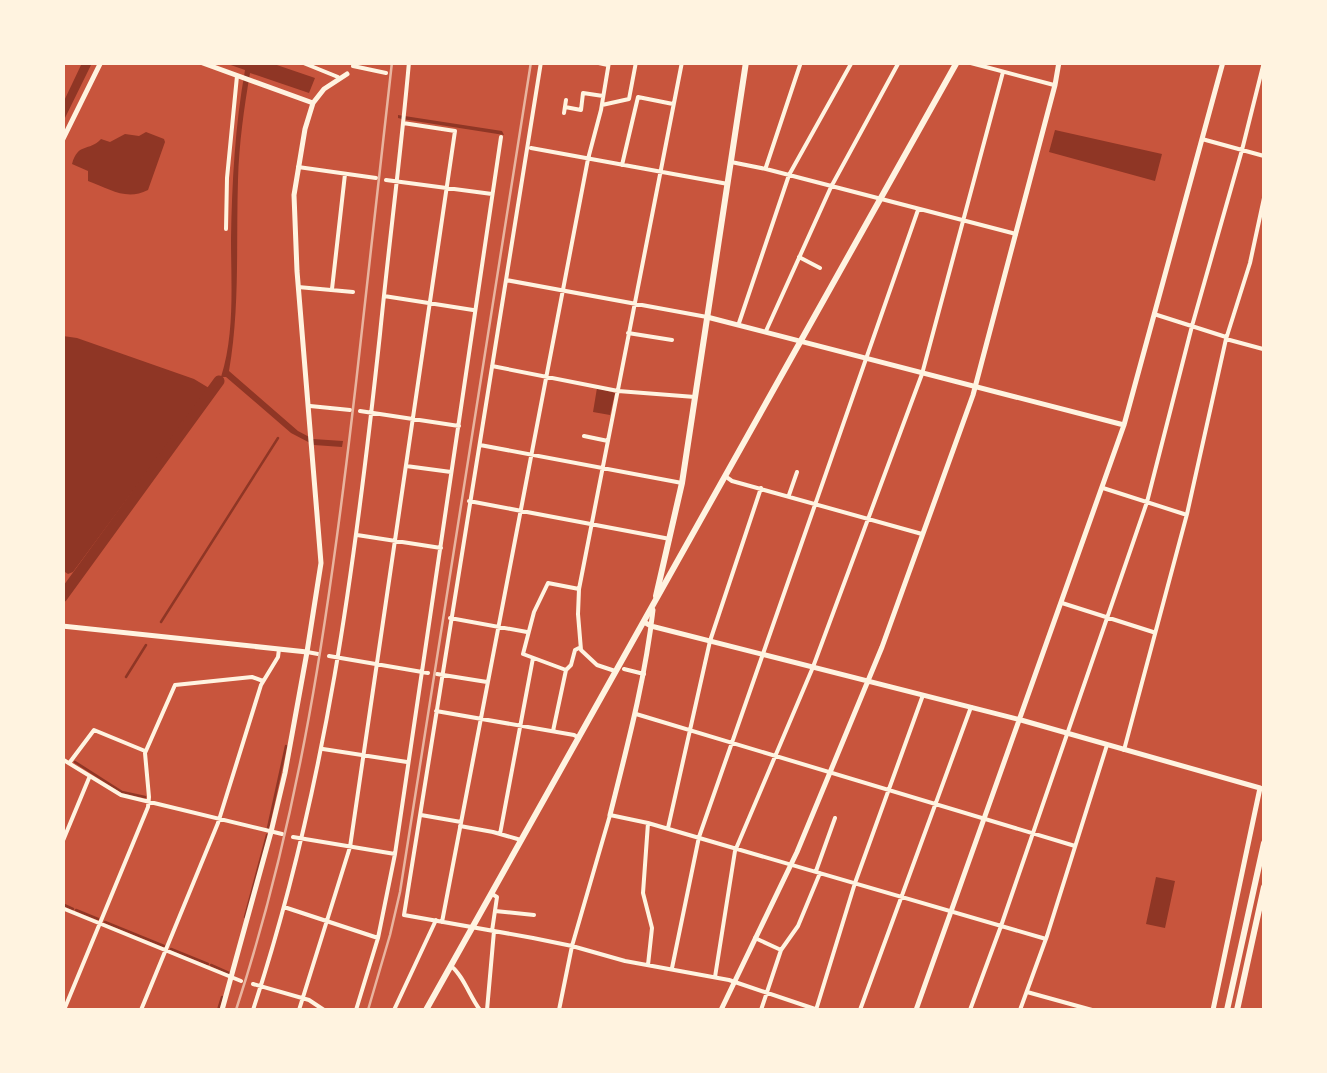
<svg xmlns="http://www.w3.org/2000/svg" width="1327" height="1073" viewBox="0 0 1327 1073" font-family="'Golos Text',sans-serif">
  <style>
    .water { fill: #8f3625 }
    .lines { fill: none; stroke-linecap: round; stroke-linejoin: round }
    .stream { stroke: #8f3625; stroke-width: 2.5 }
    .river { stroke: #8f3625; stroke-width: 11 }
    .minor { stroke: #fff3e0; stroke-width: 4 }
    .tertiary { stroke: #fff3e0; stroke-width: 5 }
    .primary { stroke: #fff3e0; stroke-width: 6 }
    .trunk { stroke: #fff3e0; stroke-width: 6 }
    .motorway { stroke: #fff3e0; stroke-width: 6 }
    .rail { stroke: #e9b49f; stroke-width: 2.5 }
  </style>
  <rect width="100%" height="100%" fill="#c8553d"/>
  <path class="water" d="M82,63H92L63,122V103Z
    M225,63H271L315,78L309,93L250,73C244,108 239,144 238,180C236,244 240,308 229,371L298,431L313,439L343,441L342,447L314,445L291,433L226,377H221C235,333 231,284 231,239C232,182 235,126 245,70Z
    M398,115L502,131L504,135L402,119L398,118Z
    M1055,130L1162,154L1155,181L1049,152Z
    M146,132L164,139L165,142L148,190C126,201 110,189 88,181V171L72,164C78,142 89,152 101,139L110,142L125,134L139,136Z
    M63,336L77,338L194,379L209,388L73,572L68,574L62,570Z
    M597,388L615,393L610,415L593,412Z
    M1156,877L1175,881L1165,928L1146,924Z"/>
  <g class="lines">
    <path class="stream" d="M161,622L278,438
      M126,677L146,645
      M75,762L122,792L145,797
      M268,828L286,746
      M62,904L73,909
      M76,910L98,919
      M245,917L267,835
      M105,922L164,946
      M171,949L208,964
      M211,965L229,973
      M218,1010L222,997"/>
    <path class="river" d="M62,597L219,381"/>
    <path class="minor" d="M301,62L338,77
      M541,62L404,915L533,938L572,946L625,961L729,980L818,1010
      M594,62L608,65
      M967,62L1054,85
      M353,66L386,73
      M602,105L629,99L636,62
      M565,107L581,110L583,93L603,96
      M564,113L566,100
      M1202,139L1264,156
      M531,148L728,184
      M731,162L766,169L1016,234
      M622,165L638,97L673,104
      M298,167L376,178
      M766,167L801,62
      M386,180L492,194
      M226,229L227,178L237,76
      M799,257L820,268
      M506,280L707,317
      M298,287L353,292
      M332,289L345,174
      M384,296L473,310
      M1154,314L1226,337
      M739,323L789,175L852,62
      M766,331L831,187L899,62
      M628,333L672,340
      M1226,339L1263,349
      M492,366L618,391L695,397
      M310,406L350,410
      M360,411L459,426
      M584,436L608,441
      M480,445L682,483
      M406,466L451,472
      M725,476L732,481L922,534
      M1103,488L1184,514
      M789,495L797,472
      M469,501L670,539
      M357,535L441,548
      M1062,603L1153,632
      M450,618L527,632
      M307,652L318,654
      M329,656L428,673
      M624,669L644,674
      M566,670L523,654L534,612L548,583L579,589
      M615,671L597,665L581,650L578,614L579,589L682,62
      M437,674L487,682
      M436,711L574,735L579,738
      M636,714L1075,846
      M553,731L566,670L571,665L575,650L579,648
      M323,749L407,762
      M1124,750L1187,514L1226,339L1250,263L1264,198
      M62,759L121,795L282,834
      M70,762L94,730L145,751
      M421,815L461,822
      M460,826L493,832L521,840
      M668,828L710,641L761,488
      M500,834L533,658
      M293,837L395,854
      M62,843L89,778
      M816,871L835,818
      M492,894L497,897L492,931
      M284,907L378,938
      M62,908L241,981
      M495,911L534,915
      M442,922L588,159L601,110L609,62
      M755,938L781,950
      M648,965L652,928L643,893L648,823
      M451,966C463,975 470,997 480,1010
      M672,968L699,837L918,210
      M715,977L735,851L813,667L922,374L1003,72
      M253,984L309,1000L324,1010
      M1027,992L1092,1010
      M64,1010L148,807L149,797L145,753L175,685L252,677L263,681
      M141,1010L218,823L261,685L278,657L279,649
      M253,1010C326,788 355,566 380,334C389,243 401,153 409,62
      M299,1010L350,847L455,131L403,123
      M356,1010L378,938L395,854L501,137
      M394,1010L436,920
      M487,1010L494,931
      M559,1010L572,946L610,815L648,823L1046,939
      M761,1010L781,950L798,926L820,873
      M816,1010L855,883L923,695
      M860,1010L971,707
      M970,1010L1001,926L1147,502L1192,326L1242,150L1264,62
      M1020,1010L1047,936L1107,745"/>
    <path class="tertiary" d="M200,62L313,103
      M62,141L101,62
      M707,317L1124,425
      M644,622L651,626L1021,720L1260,788L1213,1010
      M62,626L307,652
      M610,815C627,747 645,680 653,610
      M222,1010L271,832L285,773L307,652L321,563L297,271L294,195L305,129L313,103L324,89L347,74
      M721,1010L797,852L882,647L973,395L1055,85L1059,62
      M916,1010L1124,425L1223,62"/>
    <path class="primary" d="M656,596L682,483L746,62"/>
    <path class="trunk" d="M426,1010L957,62"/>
    <path class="motorway" d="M1227,1010L1264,843
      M1237,1010L1264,887"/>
    <path class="rail" d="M236,1010C300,815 328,620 352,417C366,299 379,181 392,62
      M368,1010L390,935L400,892L531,62"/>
  </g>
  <rect width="1327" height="1073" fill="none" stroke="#fff3e0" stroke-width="130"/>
</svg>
